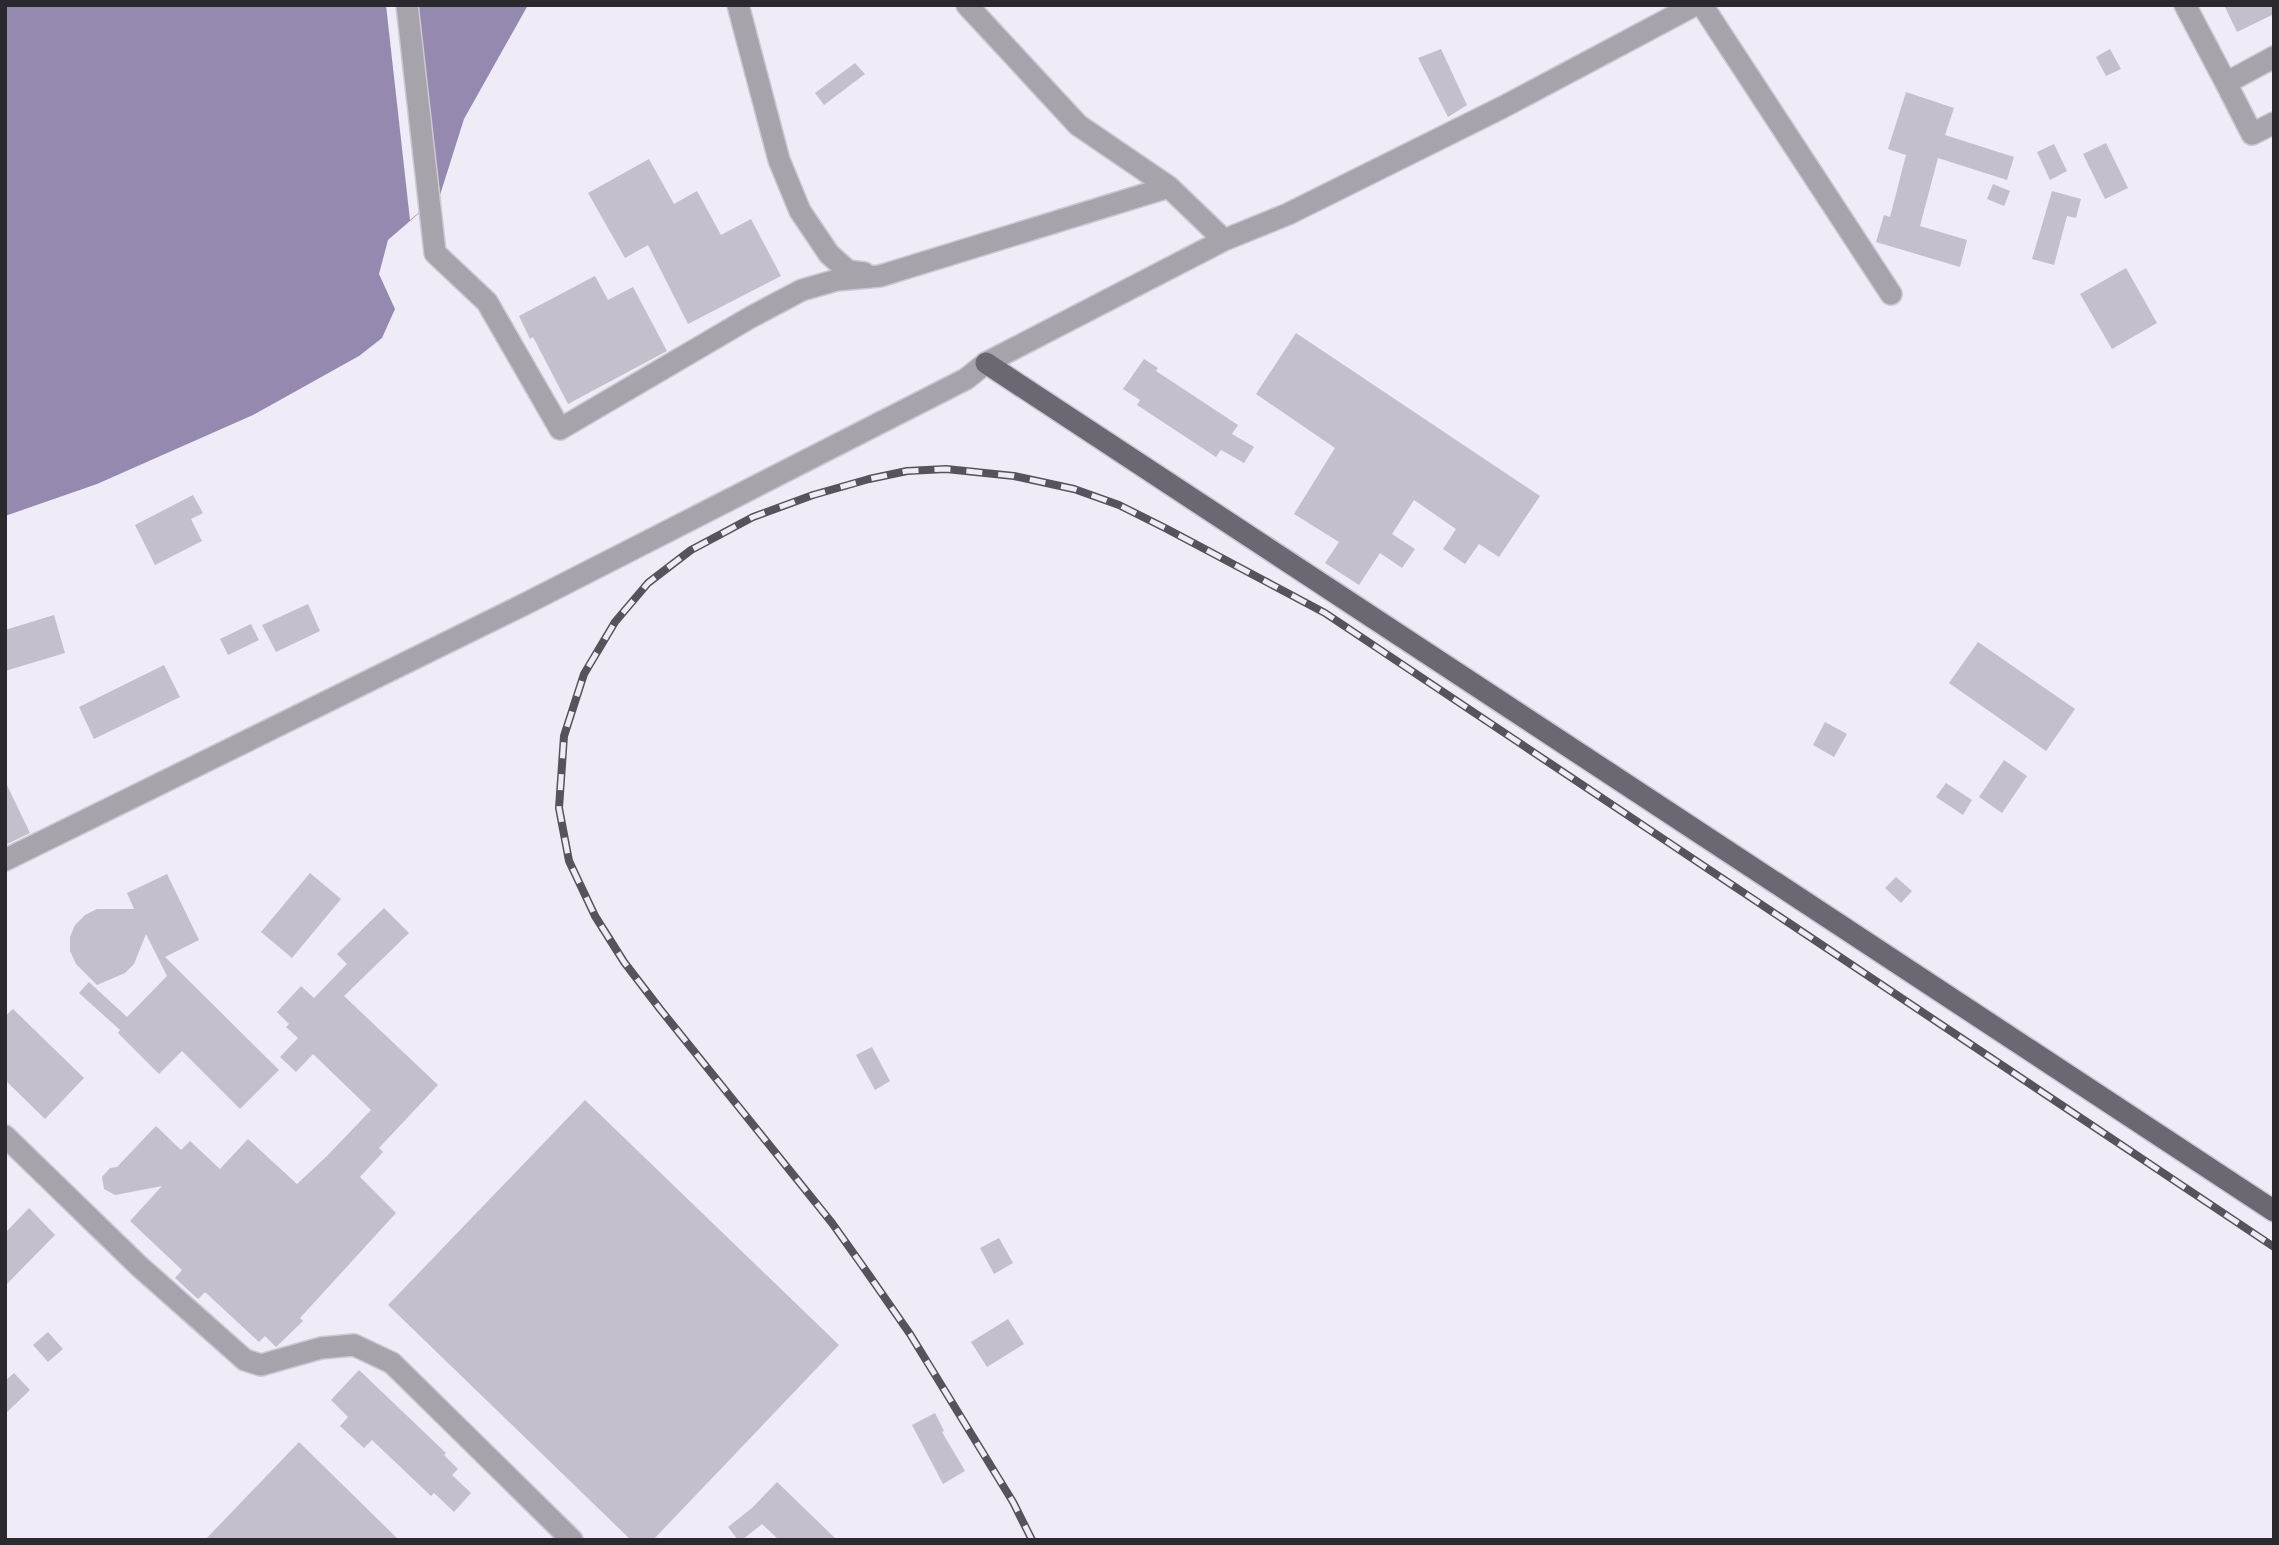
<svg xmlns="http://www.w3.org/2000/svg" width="2279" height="1545" viewBox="0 0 2279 1545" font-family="'Times New Roman',serif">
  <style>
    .water { fill: #9689b0 }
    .pier { fill: #efebf7 }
    .building { fill: #c3c0cb }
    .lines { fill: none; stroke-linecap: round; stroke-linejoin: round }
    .minor-casing { stroke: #ccc8d3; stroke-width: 24 }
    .major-casing { stroke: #ccc8d3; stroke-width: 24 }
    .minor { stroke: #a6a4aa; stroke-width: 21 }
    .major { stroke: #6b6871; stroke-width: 21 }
    .rail-casing { stroke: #56545a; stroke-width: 8 }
    .rail { stroke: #efebf7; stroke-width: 5; stroke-dasharray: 16; stroke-linecap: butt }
  </style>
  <rect width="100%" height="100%" fill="#efebf7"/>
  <path class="water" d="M5,5H528L464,119L440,195L388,240L379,274L395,309L382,338L359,356L253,415L97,484L5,516Z"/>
  <path class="pier" d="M386,5H418L440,195L410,220Z"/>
  <path class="building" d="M2224,5H2274V14L2237,32Z
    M1441,49L1467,105L1448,117L1418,58Z
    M2110,49L2121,69L2106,76L2096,57Z
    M855,63L865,74L824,105L815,93Z
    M1906,92L1954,108L1945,135L2014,157L2007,180L1938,158L1920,226L1967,240L1960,267L1876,242L1884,215L1890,217L1906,155L1888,149Z
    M2106,143L2128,188L2105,199L2083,154Z
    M2054,144L2067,171L2050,180L2037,152Z
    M649,159L674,204L697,191L721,235L751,219L781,276L688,324L648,245L625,258L588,193Z
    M1993,184L2010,191L2004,206L1987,199Z
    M2052,191L2081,199L2076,218L2067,216L2054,265L2032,259Z
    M2126,268L2157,323L2112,349L2080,294Z
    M595,276L608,300L633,287L667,351L568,404L533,337L530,339L519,316Z
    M1296,333L1540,496L1499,557L1479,544L1465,564L1443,549L1456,529L1414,500L1392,534L1415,549L1402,568L1380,553L1359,585L1325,563L1339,542L1294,514L1335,448L1256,394Z
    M1144,359L1158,368L1156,371L1238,425L1232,434L1254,447L1244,463L1221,450L1216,457L1137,405L1140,400L1123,389Z
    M193,495L203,513L191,519L202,541L155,565L135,525Z
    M308,604L320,631L276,652L262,625Z
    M54,615L65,653L5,671V630Z
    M251,624L259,640L228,655L220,639Z
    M1978,642L2075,709L2046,751L1949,683Z
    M164,665L180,697L94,739L79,707Z
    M1825,722L1847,734L1834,757L1813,745Z
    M2004,760L2027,776L2002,813L1979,797Z
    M5,781L30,833L5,845Z
    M1946,783L1972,800L1963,815L1936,797Z
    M310,873L341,899L292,958L261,932Z
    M167,874L199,940L165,957L279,1070L240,1109L182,1051L159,1074L118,1033L120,1030L79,993L89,982L127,1017L167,976L146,934L134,964L125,973L97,985L76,964L70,951V937L75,925L85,915L97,909H134L127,893Z
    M1896,877L1912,891L1901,903L1885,888Z
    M384,908L409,933L344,996L438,1085L379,1148L383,1152L360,1177L396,1213L300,1318L303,1321L276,1347L265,1336L259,1342L205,1292L198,1299L175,1278L182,1270L130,1221L162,1186L115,1195L104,1189L102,1177L110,1168L117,1167L156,1126L181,1150L190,1141L220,1169L248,1139L297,1184L327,1156L371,1110L313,1054L296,1072L280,1057L298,1038L286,1027L289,1024L277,1012L301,986L314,998L347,964L337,954Z
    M13,1009L84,1078L45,1119L5,1080V1016Z
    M872,1047L890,1081L875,1090L856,1055Z
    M585,1100L839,1345L653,1540H631L388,1305Z
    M29,1208L55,1235L5,1286V1233Z
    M999,1238L1013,1263L994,1274L980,1248Z
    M1008,1319L1024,1344L987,1367L971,1342Z
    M48,1332L63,1349L48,1362L33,1345Z
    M359,1370L446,1453L444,1455L458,1469L452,1475L471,1493L454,1512L434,1493L431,1496L372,1440L364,1448L340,1426L348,1417L331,1400Z
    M14,1373L30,1390L5,1414V1381Z
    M935,1413L944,1431L942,1432L965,1471L943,1484L912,1425Z
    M299,1442L399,1540H205Z
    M777,1482L837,1540H779L762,1524L742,1540H738L728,1527L752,1508Z"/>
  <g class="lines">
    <g class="minor-casing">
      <path id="minor" d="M407,5L435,253L487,302L560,429L751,317L802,290L837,280L880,276L1169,187
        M738,5L779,160L800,211L829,254L848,271L864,273
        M967,5L1078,125L1169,187L1224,240
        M1702,5L1891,294
        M2185,5L2226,83L2274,57
        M2226,83L2252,134L2274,123
        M5,860L525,604L966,379L986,363L1224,240L1288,214L1503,107L1695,5
        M5,1136L139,1266L245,1360L261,1365L321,1348L354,1345L392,1363L572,1540"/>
    </g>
    <g class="major-casing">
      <path id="major" d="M986,363L2274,1211"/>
    </g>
    <use href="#minor" class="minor"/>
    <use href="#major" class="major"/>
    <g class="rail-casing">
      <path id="rail" d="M1032,1540L1013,1502L910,1334L864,1268L832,1223L660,1009L624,962L595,916L569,861L559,808L564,736L584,674L615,622L648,583L691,550L753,517L813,495L869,479L907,471L946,469L1014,476L1074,489L1119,505L1167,529L1325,613L2274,1247"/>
    </g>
    <use href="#rail" class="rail"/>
  </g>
  <rect width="2279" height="1545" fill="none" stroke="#2b292e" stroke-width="14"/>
</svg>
